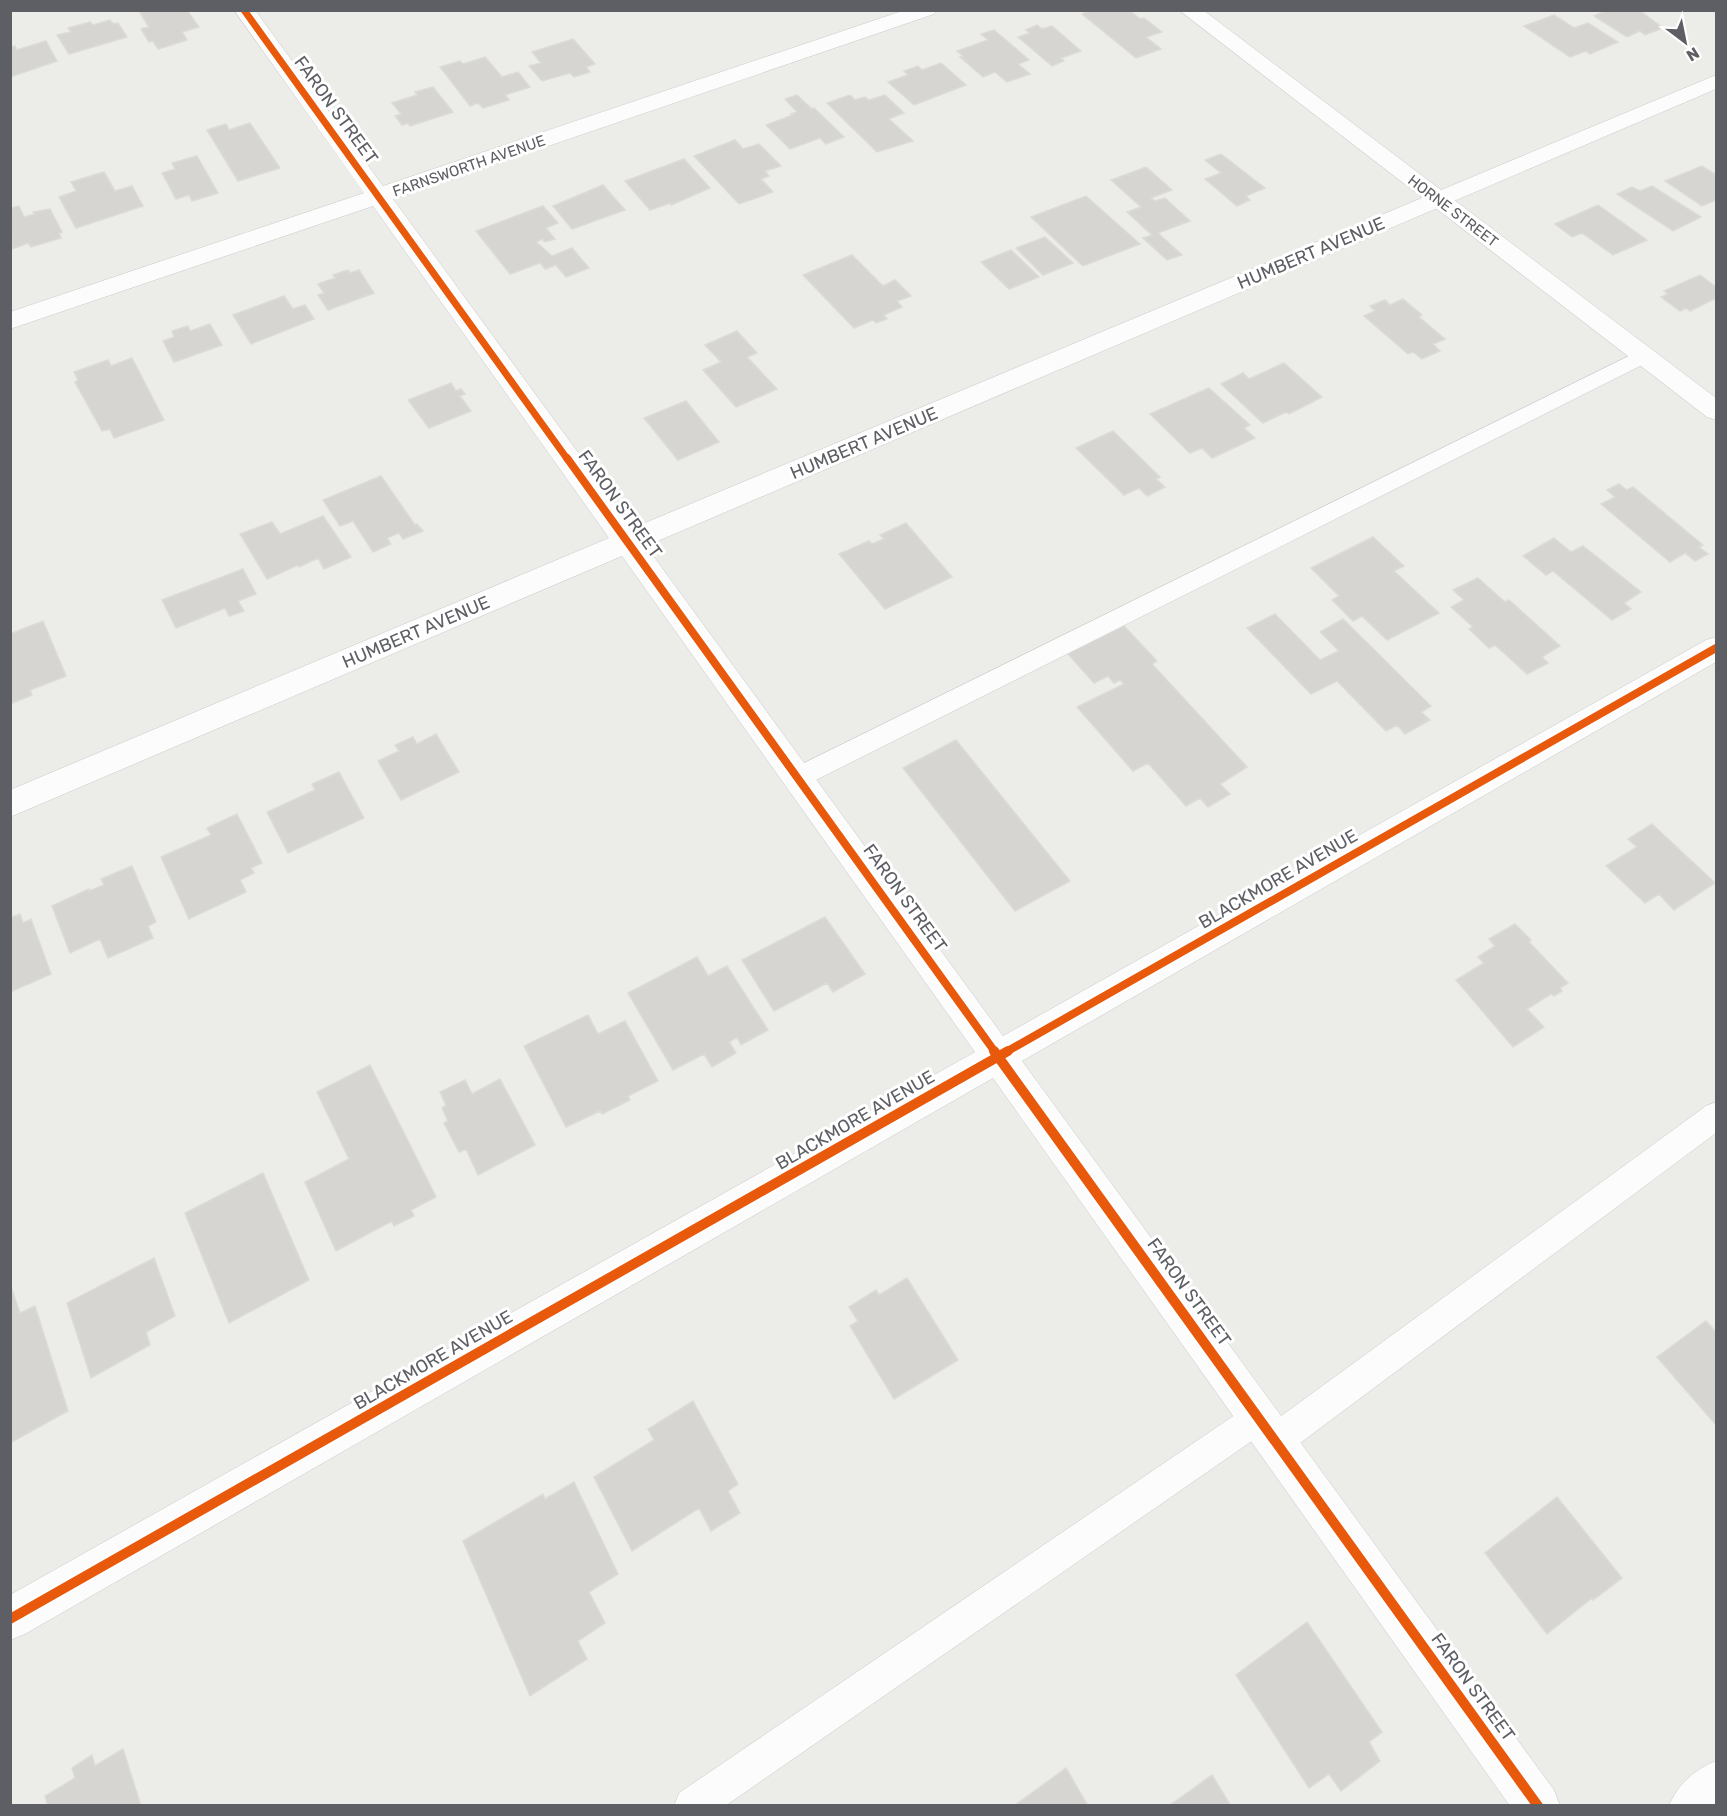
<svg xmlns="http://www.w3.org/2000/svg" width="1727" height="1816" viewBox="0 0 1727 1816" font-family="Rubik,sans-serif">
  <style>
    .building { fill: #d6d5d2; stroke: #dcdbd7; stroke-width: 1.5 }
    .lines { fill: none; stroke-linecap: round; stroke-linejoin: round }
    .lane-casing { stroke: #c9c9ca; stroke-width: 1 }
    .street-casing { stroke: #c9c9ca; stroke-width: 1 }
    .secondary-casing { stroke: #cacaca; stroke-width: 1 }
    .lane { fill: #fcfcfc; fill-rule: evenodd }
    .street { fill: #fcfcfc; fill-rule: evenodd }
    .secondary { fill: #fcfcfc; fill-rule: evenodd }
    .cycleway-far2-casing { stroke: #fff; stroke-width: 10 }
    .cycleway-far1-casing { stroke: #fff; stroke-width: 12 }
    .cycleway-casing { stroke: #fff; stroke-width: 14 }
    .cycleway-far2 { stroke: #e8590c; stroke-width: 7 }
    .cycleway-far1 { stroke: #e8590c; stroke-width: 8 }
    .cycleway { stroke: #e8590c; stroke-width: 10 }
    .labels { text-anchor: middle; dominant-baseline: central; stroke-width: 6; stroke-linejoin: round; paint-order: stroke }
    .far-street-label { font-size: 15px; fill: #5d5f64; stroke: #fff }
    .street-label { font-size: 18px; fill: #5d5f64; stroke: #fff }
  </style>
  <rect width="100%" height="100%" fill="#ecece8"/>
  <path class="building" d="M187,10L199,27L182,32L187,40L158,49L153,41L149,42L141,29L149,27L139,11Z
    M1092,10H1129L1140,19L1144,18L1162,32L1146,37L1161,49L1136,58L1082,14Z
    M1608,10H1639L1663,28L1645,35L1640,31L1627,37L1594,16Z
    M1554,15L1574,28L1588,23L1618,42L1590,54L1586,51L1570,57L1524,26Z
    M110,20L113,24L118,23L127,37L69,54L57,35L71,32L68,28L90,22L93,25Z
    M1037,25L1042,29L1052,26L1081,51L1061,58L1064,61L1052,66L1018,37L1030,33L1026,30Z
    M994,30L1029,60L1018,64L1030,74L1007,82L995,72L983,77L960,57L963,56L957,51L988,40L981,34Z
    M573,39L595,64L586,67L590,72L574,77L570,73L542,81L529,66L541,63L532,52Z
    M46,41L57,61L10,77V47L15,46L17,50Z
    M485,57L502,77L518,72L530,87L505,95L509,100L483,108L478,103L470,106L440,67L460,61L463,64Z
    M941,63L966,85L914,105L888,82L908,75L904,71L918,66L922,70Z
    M433,87L453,112L410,126L408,123L402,125L395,116L401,114L392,103L417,95L415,92Z
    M797,95L812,109L814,108L844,137L826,144L820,138L790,149L766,125L793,115L791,114L797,112L785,99Z
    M850,95L855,100L865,97L869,100L885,95L904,113L889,119L913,141L877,152L827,103Z
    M250,123L280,168L238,181L207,130L226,124L229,130Z
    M735,140L743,149L759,144L781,166L765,171L769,176L761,179L773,192L739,204L694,156Z
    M1221,154L1265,188L1246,196L1250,200L1237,206L1205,179L1221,173L1205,160Z
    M197,156L218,193L192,201L189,195L176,199L162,173L175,169L172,163Z
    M684,159L710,188L671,205L670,203L650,210L625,181Z
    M1702,166L1716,175V200L1702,206L1665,181Z
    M1146,167L1172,190L1151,198L1155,201L1165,198L1190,221L1158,233L1182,255L1167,260L1143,238L1152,235L1127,212L1141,207L1111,180Z
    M104,172L115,191L132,186L143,206L76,228L59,197L76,191L71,182Z
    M603,185L625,210L572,229L553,206Z
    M1652,186L1701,217L1673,231L1617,194L1632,187L1640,191Z
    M1086,196L1140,244L1083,266L1031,217Z
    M1598,205L1647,240L1613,255L1582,233L1572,237L1555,224Z
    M19,206L24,217L34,214L33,212L50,209L62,232L59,233L61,238L31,247L28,243L12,249L10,208Z
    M543,206L558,223L546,228L555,239L545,242L542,239L536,242L552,256L572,248L589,268L566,277L556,265L545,269L540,263L510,274L476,231Z
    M1045,237L1073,263L1043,275L1016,248Z
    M1011,250L1039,277L1009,289L981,262Z
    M852,255L883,286L895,280L911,296L897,301L902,307L884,315L887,319L876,323L873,320L854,328L803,275Z
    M348,270L350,273L359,270L374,293L328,310L318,295L324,293L318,284L335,278L333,275Z
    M1700,275L1716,287V298L1690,311L1686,308L1680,311L1661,297L1668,294L1664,291Z
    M284,296L293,309L305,305L314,319L251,344L233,315Z
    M1403,299L1422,315L1419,317L1445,339L1433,344L1440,351L1422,359L1413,352L1408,354L1364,316L1375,311L1370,306L1385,300L1390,305Z
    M210,324L222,345L174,362L163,341L174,337L172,331L188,326L190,331Z
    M737,331L757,353L747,357L777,389L736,407L703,370L721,362L705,345Z
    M132,358L164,420L114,438L110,429L102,431L75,382L78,380L74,372L108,360L111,366Z
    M1284,363L1322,397L1289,414L1286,412L1263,423L1221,384L1243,373L1249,379Z
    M451,383L456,391L461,389L465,394L460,396L471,411L429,428L408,400Z
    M1209,388L1250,425L1244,428L1255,438L1212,458L1202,448L1190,453L1150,414Z
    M686,401L719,442L678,460L644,418Z
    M1113,431L1160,477L1156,479L1165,487L1147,496L1139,488L1124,495L1076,448Z
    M381,476L415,525L417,524L423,531L403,539L399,533L387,538L391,544L373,552L353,521L340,526L323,500Z
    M1619,484L1627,490L1633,487L1703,545L1699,547L1708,554L1695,561L1685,553L1670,562L1601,504L1615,497L1607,490Z
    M323,516L351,557L324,569L318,558L299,567L298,565L267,579L240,534L272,522L280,534Z
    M906,523L952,577L885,609L839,554L869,541L872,544L884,539L880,535Z
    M1373,537L1404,566L1394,571L1439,613L1387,640L1362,616L1353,621L1332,600L1339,596L1311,568Z
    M1554,538L1571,552L1583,546L1641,592L1624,603L1631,609L1612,620L1553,571L1546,575L1523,556Z
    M243,569L256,594L238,601L244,611L229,616L225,608L176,628L162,600Z
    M1478,578L1505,602L1509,600L1560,646L1542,657L1548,663L1527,674L1495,645L1489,648L1469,629L1473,627L1451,607L1464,600L1453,590Z
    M1275,614L1320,660L1339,651L1320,632L1343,619L1431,706L1421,712L1430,720L1405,734L1397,725L1386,731L1337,681L1311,694L1247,628Z
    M43,621L66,676L30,690L32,695L10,704V634Z
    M1124,626L1157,661L1152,664L1247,767L1220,784L1230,794L1208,807L1200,798L1186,806L1148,763L1133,771L1077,707L1124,684L1120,680L1114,683L1108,676L1094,683L1068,654Z
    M436,734L459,772L401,800L378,761L399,751L395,745L413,737L417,744Z
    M956,740L1070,881L1015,911L903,768Z
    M339,772L364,818L288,853L267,812L315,790L312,784Z
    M237,814L262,863L251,868L254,873L240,880L246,892L189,919L161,857L211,835L207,828Z
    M1652,824L1715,883L1674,910L1659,894L1645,903L1606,866L1637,847L1628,839Z
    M132,866L156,922L148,926L153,938L108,958L100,939L70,953L52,906L89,889V891L104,885L101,879Z
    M20,914L23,923L31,919L51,974L10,992V918Z
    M825,917L865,974L833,992L827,983L774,1011L742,960Z
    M1515,924L1531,940L1529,942L1568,983L1560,988L1562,991L1554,996L1551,994L1527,1009L1544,1027L1513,1047L1456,980L1484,963L1478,957L1495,946L1489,939Z
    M697,957L708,976L727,966L768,1030L741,1045L737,1037L729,1042L736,1053L712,1067L704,1054L673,1070L628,993Z
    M588,1015L598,1034L625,1021L658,1081L628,1096L630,1100L602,1114L600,1111L566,1127L524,1046Z
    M370,1065L436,1197L411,1210L414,1216L394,1226L392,1221L336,1251L305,1182L349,1159L317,1092Z
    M500,1079L535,1145L478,1175L466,1149L459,1152L444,1123L448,1121L442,1108L446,1105L440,1092L465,1080L472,1094Z
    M263,1173L309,1280L229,1323L185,1213Z
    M154,1258L175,1316L146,1332L150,1345L91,1378L67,1303Z
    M907,1278L958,1360L894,1399L850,1326L858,1321L849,1307L876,1290L879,1295Z
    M10,1284L20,1313L35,1306L68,1411L10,1443Z
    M1706,1321L1716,1332V1425L1657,1357Z
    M693,1401L738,1484L728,1491L740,1513L711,1531L699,1508L632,1551L594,1477L654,1440L648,1429Z
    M574,1482L618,1574L589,1592L605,1623L578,1641L587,1659L530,1696L463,1541L543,1494L545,1499Z
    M1557,1497L1622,1578L1593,1600L1592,1598L1547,1634L1485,1553Z
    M1307,1622L1382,1732L1369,1742L1380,1761L1341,1791L1329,1774L1309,1788L1236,1675Z
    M123,1749L141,1806H48L45,1796L75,1778L72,1768L92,1755L95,1766Z
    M1066,1768L1088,1806H1014Z
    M1212,1775L1231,1806H1169Z"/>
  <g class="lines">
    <g class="lane-casing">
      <path id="lane" d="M1643,349L1650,351L1654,356L1650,361L806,785L797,788L788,785L784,778L788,771Z
        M1716,1102V1133L1288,1452L1276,1456L1264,1452L1260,1440L1262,1434L725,1806H674L679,1793L1248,1406L1259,1401L1270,1406L1275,1417L1273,1422L1706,1106Z"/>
    </g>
    <g class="street-casing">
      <path id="street" d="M234,10H255L383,186L905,10H937L934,14L393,199L633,528L1716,75V89L646,546L1003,1036L1706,640L1716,637V662L1022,1061L1554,1790L1560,1806H1510L993,1078L25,1634L10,1640V1595L975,1052L622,556L10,817V790L609,538L373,206L10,329V312L364,193Z
        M1716,1761V1806H1669C1678,1784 1694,1770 1716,1761Z"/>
    </g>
    <g class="secondary-casing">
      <path id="secondary" d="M1179,10H1203L1716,398V420L1707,417Z"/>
    </g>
    <use href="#lane" class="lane"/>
    <use href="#street" class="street"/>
    <use href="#secondary" class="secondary"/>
    <g class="cycleway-far2-casing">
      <path id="cycleway-far2" d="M244,10L568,460"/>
    </g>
    <g class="cycleway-far1-casing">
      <path id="cycleway-far1" d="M567,458L995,1052
        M1006,1052L1716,648"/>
    </g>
    <g class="cycleway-casing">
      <path id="cycleway" d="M994,1051L1538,1806
        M10,1619L1008,1051"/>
    </g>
    <use href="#cycleway-far2" class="cycleway-far2"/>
    <use href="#cycleway-far1" class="cycleway-far1"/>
    <use href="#cycleway" class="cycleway"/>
  </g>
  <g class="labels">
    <g class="far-street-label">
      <text transform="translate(469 166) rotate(-19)">FARNSWORTH AVENUE</text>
      <text transform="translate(1453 211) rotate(37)">HORNE STREET</text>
    </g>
    <g class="street-label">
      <text transform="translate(336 110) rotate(54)">FARON STREET</text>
      <text transform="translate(1311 253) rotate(-23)">HUMBERT AVENUE</text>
      <text transform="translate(864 443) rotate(-23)">HUMBERT AVENUE</text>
      <text transform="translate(620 504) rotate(54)">FARON STREET</text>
      <text transform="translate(416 632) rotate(-23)">HUMBERT AVENUE</text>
      <text transform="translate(1278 879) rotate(-30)">BLACKMORE AVENUE</text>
      <text transform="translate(905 898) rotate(54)">FARON STREET</text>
      <text transform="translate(855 1120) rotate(-30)">BLACKMORE AVENUE</text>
      <text transform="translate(1189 1292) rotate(54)">FARON STREET</text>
      <text transform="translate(433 1360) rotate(-30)">BLACKMORE AVENUE</text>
      <text transform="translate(1473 1687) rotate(54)">FARON STREET</text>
    </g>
  </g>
  <rect width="1727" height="1816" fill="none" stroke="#5d5f64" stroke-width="24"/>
  <g transform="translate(1685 42) rotate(148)" stroke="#ffffff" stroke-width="4.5" paint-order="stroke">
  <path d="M0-4.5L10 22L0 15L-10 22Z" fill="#5d5f64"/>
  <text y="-9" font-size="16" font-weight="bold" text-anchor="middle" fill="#5d5f64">N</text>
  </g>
</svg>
